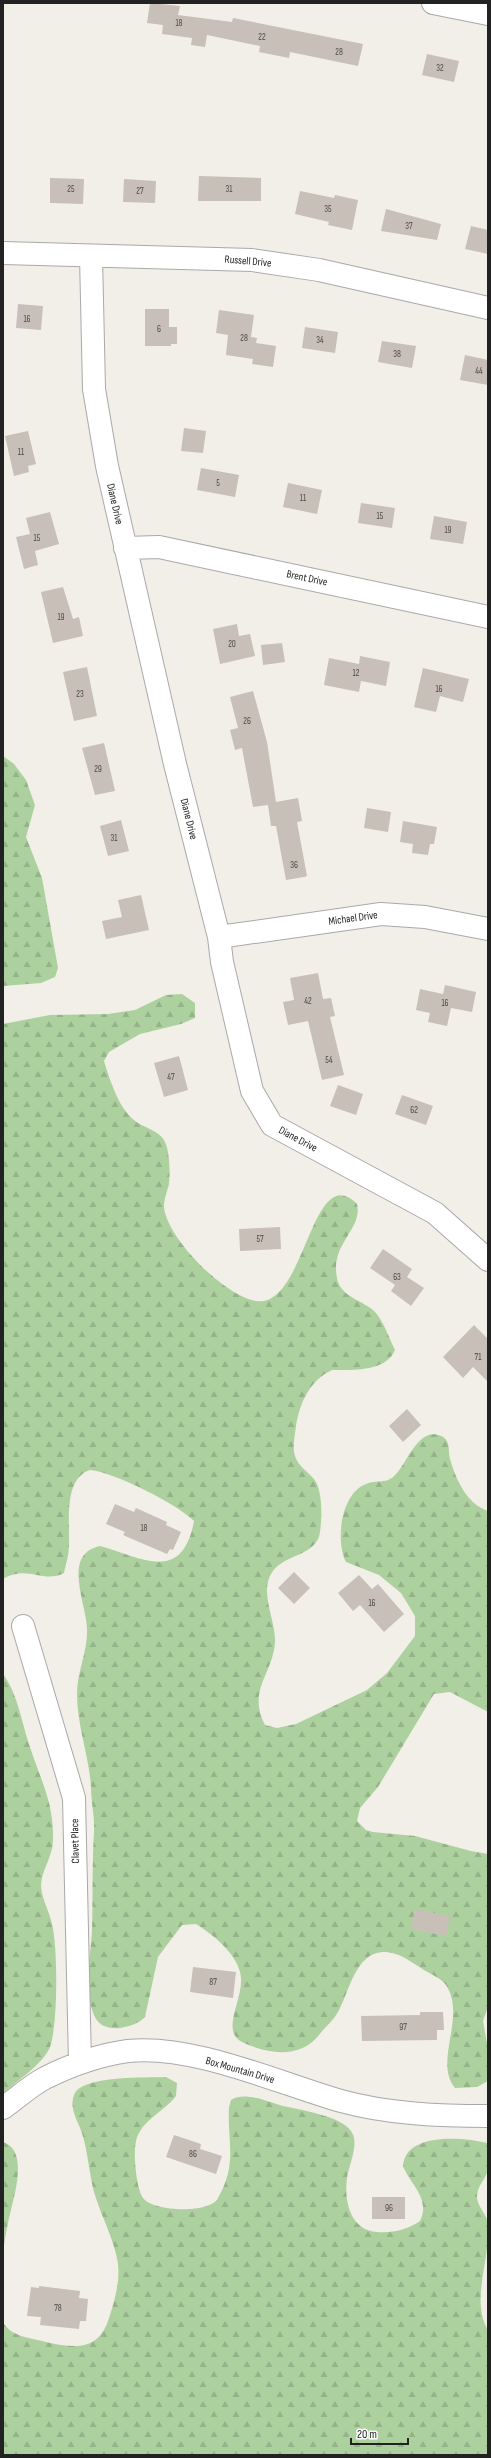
<svg xmlns="http://www.w3.org/2000/svg" width="491" height="2458" viewBox="0 0 491 2458" font-family="'Sofia Sans Condensed',sans-serif">
  <style>
    .forest { fill: url(#forest-firs) }
    .building { fill: #c7bfb8 }
    .lines { fill: none; stroke-linecap: round; stroke-linejoin: round }
    .minor-casing { stroke: #a9a9a9; stroke-width: 24 }
    .minor { stroke: #fff; stroke-width: 22 }
    .labels { text-anchor: middle; dominant-baseline: central; stroke-width: 4; stroke-linejoin: round; paint-order: stroke }
    .number-label { font-size: 9px; fill: #4b4948 }
    .street-label { font-size: 11px; fill: #222; stroke: #fff }
  </style>
  <defs>
    <pattern id="forest-firs" width="22" height="20" patternUnits="userSpaceOnUse"><rect width="22" height="20" fill="#add19e"/><path d="M5 1l3.5 6h-7zM16 11l3.5 6h-7z" fill="#95b388"/></pattern>
  </defs>
  <rect width="100%" height="100%" fill="#f2efe9"/>
  <path class="forest" d="M3,756L14,764L26,780L35,805L26,837L42,878L58,968L55,977L41,983L3,986Z
    M182,994L195,1003V1018L181,1024L140,1034L109,1052L104,1061C110,1080 118,1107 134,1120C143,1128 160,1130 165,1142C170,1153 170,1172 169,1184C167,1192 164,1199 164,1207C167,1239 225,1296 256,1301C306,1309 311,1158 357,1204C363,1230 330,1243 337,1278C340,1296 361,1300 373,1310C383,1319 389,1338 395,1350C386,1372 352,1370 332,1370C309,1381 300,1403 296,1426C295,1435 292,1447 295,1456C298,1466 307,1471 314,1479C323,1491 322,1517 320,1532C317,1556 285,1554 273,1571C258,1591 276,1620 275,1642C273,1674 247,1690 265,1725L277,1728L296,1724L367,1690L387,1673L415,1636V1616L401,1593L379,1575L346,1562C335,1541 341,1493 366,1484C377,1479 387,1485 396,1474C407,1463 419,1426 441,1436C451,1440 448,1451 450,1459C456,1480 467,1504 488,1511V1712L450,1692L434,1694L378,1787L360,1808L357,1821L366,1830L373,1832L415,1836L471,1851L488,1854V2007L483,2021L488,2049V2081L477,2087L455,2088C433,2061 467,2017 446,1985C441,1978 428,1973 421,1968C408,1960 399,1952 383,1952C355,1953 349,1993 338,2012C333,2021 325,2027 319,2035C300,2059 269,2054 244,2043C217,2031 247,1997 240,1972C235,1952 212,1934 196,1924L182,1925L158,1957L145,2017C138,2024 130,2026 120,2028C111,2029 101,2027 96,2019C82,1993 91,1957 92,1929C93,1897 92,1864 94,1832C95,1818 91,1802 91,1787C89,1755 77,1726 77,1694C77,1672 88,1651 87,1629C87,1605 61,1554 100,1546C141,1557 182,1585 194,1521C175,1503 116,1473 90,1470C63,1479 70,1522 69,1545C69,1555 66,1564 64,1573C43,1584 28,1564 3,1579V1024L50,1015L108,1014L135,1010L166,995Z
    M3,1674C18,1694 22,1724 30,1747C41,1781 54,1803 53,1840C53,1857 41,1870 41,1886C42,1900 49,1910 52,1924C58,1947 58,2025 50,2047C44,2063 16,2082 3,2093Z
    M166,2077L177,2083L176,2096C164,2112 141,2120 136,2141C133,2152 136,2188 143,2198C153,2212 210,2214 218,2198C238,2163 227,2142 229,2107L231,2100C245,2091 268,2102 283,2106C301,2110 341,2116 351,2131C360,2143 349,2164 347,2178C344,2201 350,2230 377,2232C393,2233 407,2230 420,2221C431,2199 410,2184 403,2166C405,2132 464,2137 487,2143C489,2150 490,2163 488,2170C486,2179 476,2187 477,2198C478,2207 487,2215 488,2223C491,2259 470,2300 488,2330V2455H3V2322C11,2337 31,2338 46,2342C77,2349 100,2351 110,2315C115,2299 120,2281 118,2264C115,2241 101,2216 94,2192C89,2173 88,2152 82,2133C78,2121 69,2109 74,2095C81,2075 146,2078 166,2077Z
    M3,2142C29,2150 14,2196 10,2214C7,2226 5,2239 3,2251Z"/>
  <path class="building" d="M150,3L180,6L178,15L232,22L233,18L363,44L358,66L290,52L289,58L259,52L260,46L207,35L205,47L191,45L192,38L162,34L163,25L147,23Z
    M427,54L459,61L454,82L422,75Z
    M199,176L261,178V201H198Z
    M50,178L84,179L83,204L50,203Z
    M124,179L156,181L155,203L123,202Z
    M300,191L334,198L335,195L358,200L352,230L328,225L329,222L295,214Z
    M386,209L441,224L437,240L381,231Z
    M471,226L488,230V254L465,249Z
    M18,304L43,306L41,330L16,328Z
    M145,309H169V327H177V344H171V346H145Z
    M219,310L254,315L251,337L257,338L256,343L276,346L273,367L252,364L253,359L226,355L228,335L216,333Z
    M305,327L338,332L335,353L302,348Z
    M382,341L416,346L412,368L378,362Z
    M465,355L488,360V385L460,380Z
    M184,428L206,431L203,453L181,451Z
    M28,431L36,464L28,466L29,472L14,476L5,436Z
    M201,468L239,475L235,497L197,490Z
    M288,483L322,490L317,514L283,507Z
    M361,503L395,508L392,528L358,523Z
    M50,512L59,544L35,551L38,565L24,569L16,537L30,534L26,518Z
    M434,516L467,522L463,544L430,539Z
    M63,587L73,619L79,617L83,636L53,643L41,592Z
    M237,624L239,636L250,634L255,656L220,664L213,629Z
    M282,643L285,662L263,665L261,645Z
    M360,656L390,662L386,686L361,681L359,692L324,685L329,658L359,664Z
    M87,667L97,716L74,721L63,672Z
    M423,668L469,679L463,702L440,696L436,712L414,707Z
    M253,691L267,742L276,802L298,798L302,821L297,822L307,876L304,877L286,880L276,826H271L268,805L253,807L242,748L235,750L230,730L238,728L230,697Z
    M104,743L115,791L95,795L82,748Z
    M367,808L391,812L388,832L364,828Z
    M121,820L129,851L108,856L100,826Z
    M403,821L437,827L434,844H430L428,855L412,853L413,844L400,842Z
    M141,895L149,930L106,939L102,921L122,917L118,900Z
    M318,973L323,999L331,998L335,1016L330,1017L344,1075L322,1080L308,1021L288,1025L283,1002L294,1000L290,978Z
    M445,985L476,992L472,1012L451,1008L447,1026L428,1022L430,1013L416,1010L420,989L443,994Z
    M179,1056L188,1090L164,1097L154,1063Z
    M338,1085L363,1094L356,1115L330,1106Z
    M402,1095L433,1106L426,1125L395,1114Z
    M280,1227L281,1249L240,1251L239,1229Z
    M383,1249L412,1269L407,1277L424,1288L411,1306L391,1291L395,1285L370,1268Z
    M474,1325L488,1339V1382L473,1367L463,1378L443,1357Z
    M407,1409L421,1425L403,1442L389,1426Z
    M115,1504L134,1512L136,1508L167,1522L166,1525L181,1532L173,1550L170,1549L167,1554L123,1535L125,1532L106,1524Z
    M294,1572L310,1588L294,1604L278,1588Z
    M359,1575L372,1589L378,1584L404,1614L384,1632L360,1605L353,1611L338,1593Z
    M415,1909L450,1916L446,1936L411,1929Z
    M193,1967L236,1972L233,1998L190,1992Z
    M420,2012H443L444,2030H437V2040L362,2041L361,2016L420,2015Z
    M174,2135L201,2144L200,2149L222,2156L216,2174L166,2157Z
    M372,2197H405V2219H372Z
    M39,2286L80,2291L79,2298L88,2299L86,2321H80L79,2329L40,2325L41,2317L27,2316L31,2287L39,2288Z"/>
  <g class="lines">
    <g class="minor-casing">
      <path id="minor" d="M433,3L488,14
        M3,253L252,260L319,270L488,308
        M91,256L94,389L107,466L175,764L219,937L222,962L252,1091L272,1125L435,1213L488,1260
        M125,548L159,547L488,617
        M219,937L381,914L425,917L488,929
        M23,1626L74,1798L80,2063
        M3,2108C17,2098 30,2086 45,2078C71,2065 99,2055 128,2051C193,2044 278,2083 341,2101C388,2114 440,2116 488,2116"/>
    </g>
    <use href="#minor" class="minor"/>
  </g>
  <g class="labels">
    <g class="number-label">
      <text x="179" y="23">18</text>
      <text x="262" y="37">22</text>
      <text x="339" y="52">28</text>
      <text x="440" y="68">32</text>
      <text x="71" y="189">25</text>
      <text x="229" y="189">31</text>
      <text x="140" y="191">27</text>
      <text x="328" y="209">35</text>
      <text x="409" y="226">37</text>
      <text x="27" y="319">16</text>
      <text x="159" y="329">6</text>
      <text x="244" y="338">28</text>
      <text x="320" y="340">34</text>
      <text x="397" y="354">38</text>
      <text x="479" y="371">44</text>
      <text x="21" y="452">11</text>
      <text x="218" y="483">5</text>
      <text x="303" y="498">11</text>
      <text x="380" y="516">15</text>
      <text x="448" y="530">19</text>
      <text x="37" y="538">15</text>
      <text x="61" y="617">19</text>
      <text x="232" y="644">20</text>
      <text x="356" y="673">12</text>
      <text x="439" y="689">16</text>
      <text x="80" y="694">23</text>
      <text x="247" y="721">26</text>
      <text x="98" y="769">29</text>
      <text x="114" y="838">31</text>
      <text x="294" y="865">36</text>
      <text x="308" y="1001">42</text>
      <text x="445" y="1003">16</text>
      <text x="329" y="1060">54</text>
      <text x="171" y="1077">47</text>
      <text x="414" y="1110">62</text>
      <text x="260" y="1239">57</text>
      <text x="397" y="1277">63</text>
      <text x="478" y="1357">71</text>
      <text x="144" y="1528">18</text>
      <text x="372" y="1603">16</text>
      <text x="213" y="1982">87</text>
      <text x="403" y="2027">97</text>
      <text x="193" y="2154">86</text>
      <text x="389" y="2208">96</text>
      <text x="58" y="2308">78</text>
    </g>
    <g class="street-label">
      <text transform="translate(248 261) rotate(5)">Russell Drive</text>
      <text transform="translate(115 504) rotate(77)">Diane Drive</text>
      <text transform="translate(307 578) rotate(12)">Brent Drive</text>
      <text transform="translate(189 819) rotate(76)">Diane Drive</text>
      <text transform="translate(353 918) rotate(-8)">Michael Drive</text>
      <text transform="translate(298 1139) rotate(28)">Diane Drive</text>
      <text transform="translate(75 1841) rotate(-91)">Clavet Place</text>
      <text transform="translate(240 2070) rotate(16)">Box Mountain Drive</text>
    </g>
  </g>
  <rect width="491" height="2458" fill="none" stroke="#222222" stroke-width="8"/>
  <path d="M351 2438v6h57v-6" fill="none" stroke="#222222" stroke-width="2"/>
  <text x="357" y="2438" font-size="12" fill="#222222" stroke="#ffffff" stroke-width="3" paint-order="stroke">20 m</text>
</svg>
